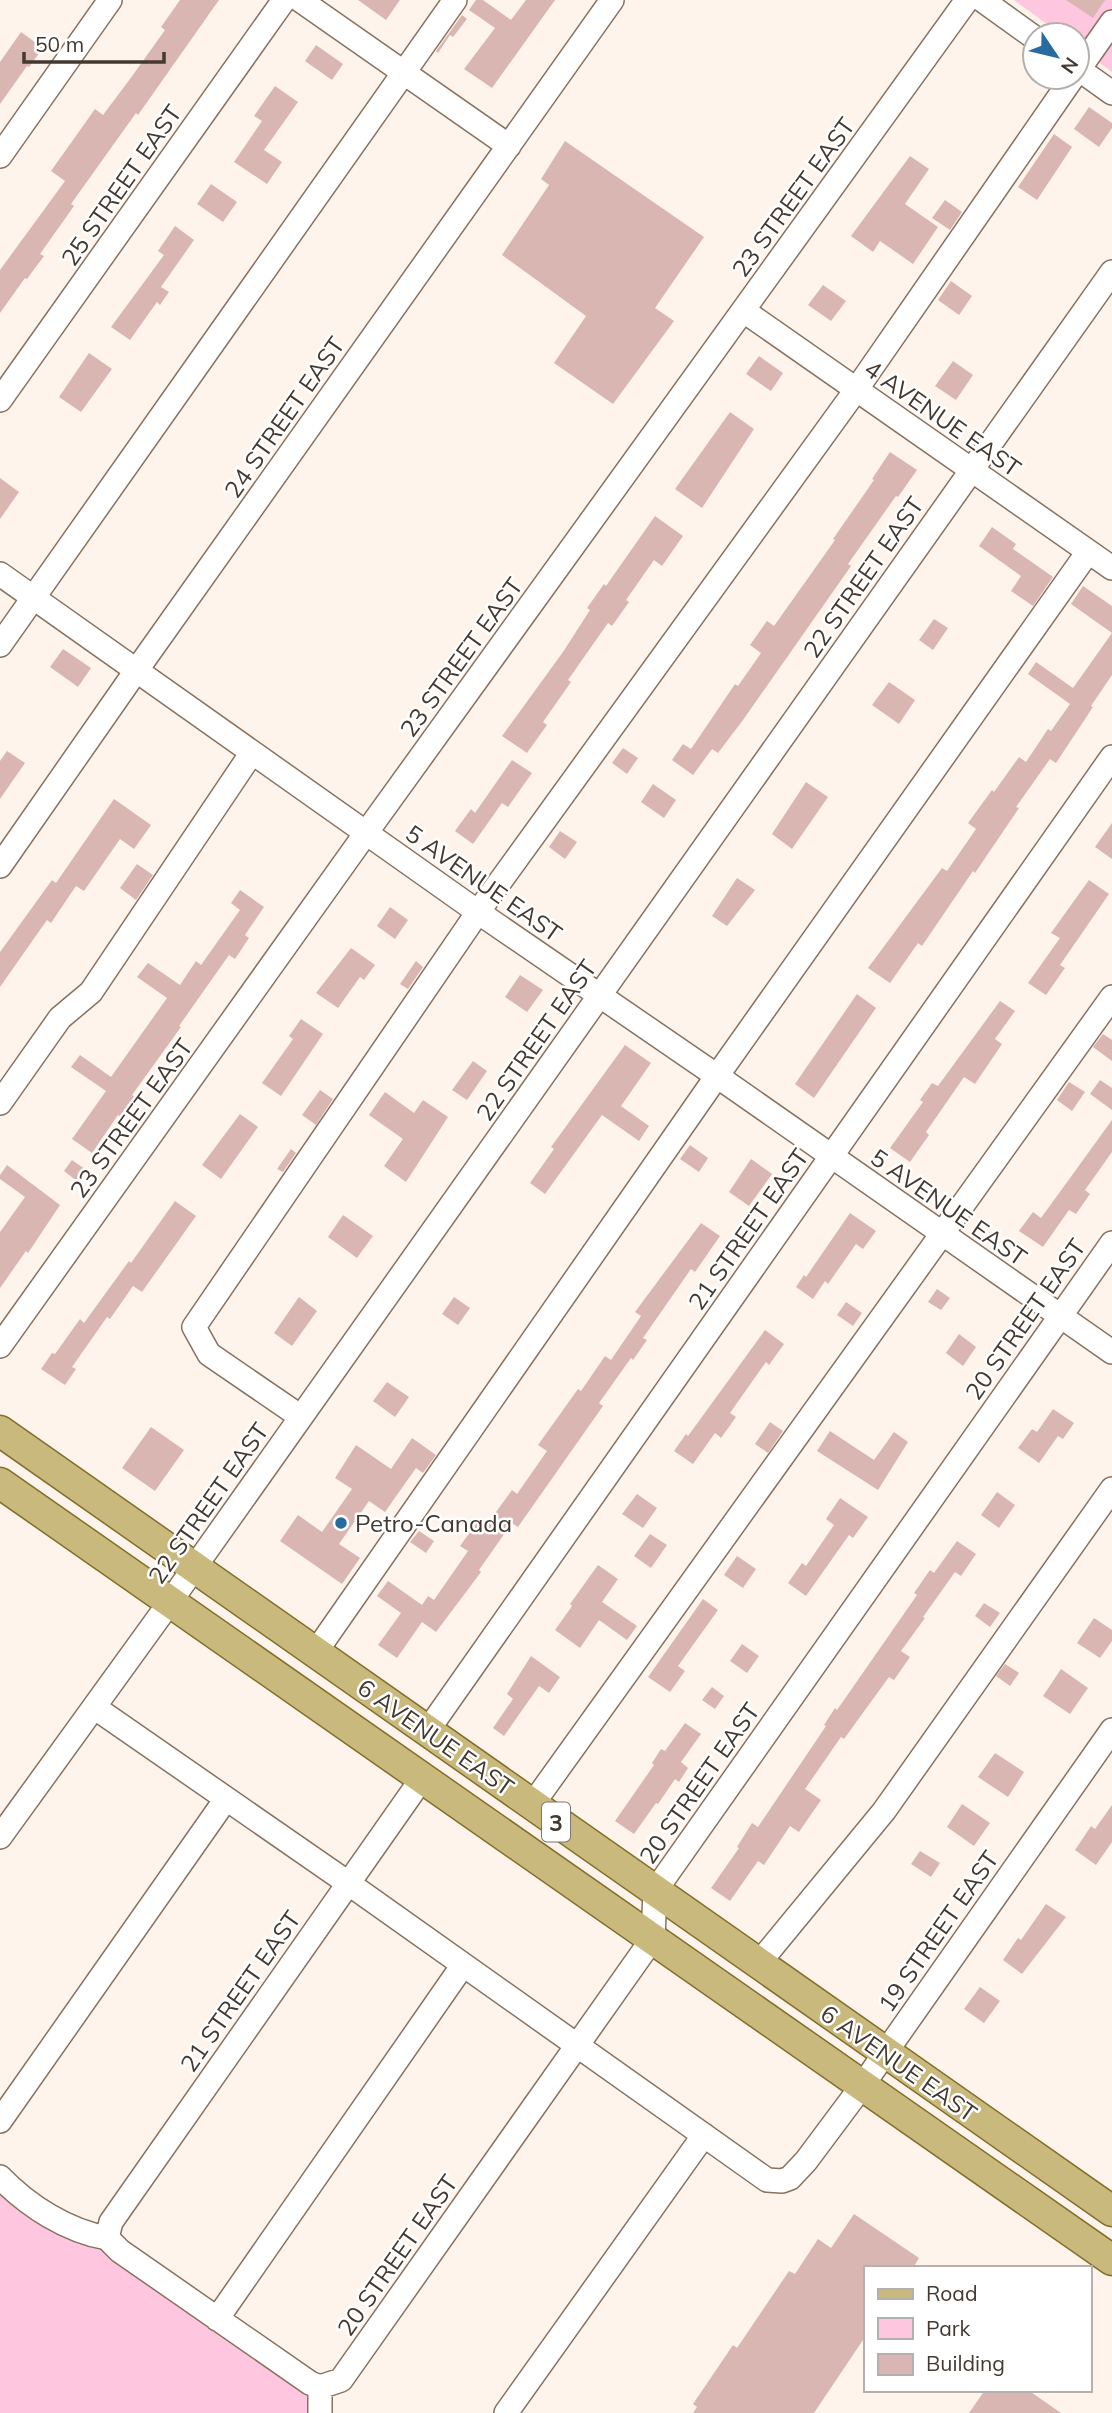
<svg xmlns="http://www.w3.org/2000/svg" width="1112" height="2413" viewBox="0 0 1112 2413" font-family="Mulish,sans-serif">
  <style>
    .green { fill: #ffc6e0 }
    .building { fill: #d9b6b2 }
    .lines { fill: none; stroke-linecap: round; stroke-linejoin: round }
    .minor-casing { stroke: #89715f; stroke-width: 26 }
    .major-casing { stroke: #836e29; stroke-width: 33 }
    .minor { stroke: #fff; stroke-width: 23 }
    .major { stroke: #c9b97c; stroke-width: 30 }
    .poi-dot { fill: #286ba1; stroke: #fff; stroke-width: 2.5 }
    .labels { text-anchor: middle; dominant-baseline: central; stroke-width: 5; stroke-linejoin: round; paint-order: stroke }
    .shield { fill: #fff; stroke: #7c746f; stroke-width: 2 }
    .shield-label { font-size: 23px; font-weight: bold; fill: #443931 }
    .street-label { font-size: 24px; fill: #443931; stroke: #fff }
    .poi-label { font-size: 24px; fill: #443931; stroke: #fff; text-anchor: start }
  </style>
  <rect width="100%" height="100%" fill="#fff4eb"/>
  <path class="green" d="M1014,0H1112V72L1077,46V35H1062Z
    M0,2176L333,2390L326,2413H0Z"/>
  <path class="building" d="M180,0H219L138,115L136,113L71,204L74,206L40,254L44,256L27,279L25,278L0,313V270L65,181L51,171L95,109L103,115L130,79L165,30L161,27Z
    M358,0H400L386,20Z
    M476,0H483L511,20L526,0H555L492,88L464,69L495,28L469,10Z
    M1066,0H1105L1093,18Z
    M462,15L467,19L453,37L450,35L438,53L436,51Z
    M21,32L43,48L29,67L27,66L0,104V62Z
    M316,45L343,64L332,80L305,61Z
    M275,86L298,102L264,150L282,162L267,184L234,162L262,121L254,116Z
    M1089,107L1112,123V128L1099,147L1074,129Z
    M1054,134L1072,147L1037,200L1018,187Z
    M565,141L704,237L655,308L674,321L613,404L554,363L586,316L502,255L549,185L541,179Z
    M910,156L929,169L905,204L938,227L913,264L880,241L873,252L851,236Z
    M211,184L237,202L223,222L197,204Z
    M945,200L962,212L950,230L932,218Z
    M175,226L194,240L161,287L169,292L160,305L157,302L130,340L111,327L164,255L158,251Z
    M951,281L972,296L959,315L938,300Z
    M823,285L846,301L831,321L808,305Z
    M89,353L112,369L81,412L59,397Z
    M759,356L783,373L771,391L746,374Z
    M953,361L973,375L956,400L935,386Z
    M730,412L754,429L702,508L675,489Z
    M890,452L917,470L898,497L896,496L848,564L851,566L743,720L718,753L712,749L693,775L672,760L683,744L691,749L735,684L738,686L761,653L750,645L767,621L774,626L835,540L833,539L874,480L872,479Z
    M0,478L19,492L0,519Z
    M655,516L683,536L662,566L654,560L626,600L629,602L612,626L608,623L568,680L571,682L543,722L547,725L527,753L502,736L563,652L590,610L587,608L604,584L606,586Z
    M992,527L1016,544L1013,549L1053,577L1033,606L1011,591L1021,576L979,546Z
    M1083,586L1112,606V675L1091,706L1093,707L1056,763L1050,759L1016,807L1019,808L975,873L973,871L922,946L918,943L890,983L868,968L942,868L947,871L976,829L968,823L992,790L994,792L1019,757L1026,762L1048,729L1051,731L1070,704L1028,674L1036,662L1073,688L1112,633L1071,604Z
    M934,619L948,628L933,650L919,640Z
    M63,649L91,668L78,687L50,667Z
    M889,682L915,700L899,724L872,705Z
    M623,748L638,758L627,774L612,763Z
    M7,751L25,763L0,799V761Z
    M512,760L532,773L508,807L502,803L473,844L455,831L471,809L475,813Z
    M806,782L828,797L792,849L772,834Z
    M653,784L676,800L664,818L641,802Z
    M114,799L151,825L134,849L120,839L84,891L76,886L51,923L47,920L0,987V952L52,880L56,883Z
    M1112,823V859L1095,847Z
    M560,831L577,842L565,859L549,847Z
    M137,864L153,875L136,900L120,888Z
    M737,878L755,890L727,926L712,916Z
    M1089,880L1109,894L1060,965L1065,968L1046,995L1028,983L1060,938L1051,933Z
    M240,890L264,907L245,935L249,938L235,959L229,955L179,1026L181,1027L132,1095L135,1097L121,1117L118,1115L92,1153L72,1139L106,1091L71,1067L80,1055L111,1077L167,998L137,977L148,963L180,985L196,961L201,965L240,910L231,903Z
    M390,907L408,920L395,939L377,926Z
    M351,948L375,965L364,980L360,977L338,1008L316,993Z
    M416,961L423,967L408,989L400,984Z
    M520,975L543,990L527,1012L505,997Z
    M857,994L876,1008L814,1098L795,1084Z
    M1000,1001L1015,1011L995,1039L1002,1044L975,1084L964,1077L926,1132L929,1135L910,1162L890,1148L923,1102L920,1100L932,1083L938,1086Z
    M301,1019L323,1034L281,1096L262,1083L293,1039L289,1036Z
    M1103,1034L1112,1040V1061L1093,1047Z
    M625,1045L651,1063L621,1106L649,1126L639,1141L602,1115L545,1194L530,1183L554,1149L551,1147Z
    M473,1061L487,1071L467,1100L452,1090Z
    M1100,1080L1112,1088V1110L1090,1094Z
    M1069,1082L1085,1092L1072,1111L1057,1100Z
    M320,1090L333,1099L316,1125L302,1115Z
    M385,1092L414,1113L423,1100L448,1117L406,1182L384,1166L403,1139L369,1115Z
    M240,1114L258,1127L221,1179L202,1165Z
    M1112,1120V1152L1085,1190L1090,1194L1076,1214L1069,1210L1043,1247L1019,1231L1033,1212L1041,1218Z
    M690,1145L708,1158L699,1172L680,1159Z
    M291,1149L296,1153L283,1172L277,1169Z
    M751,1159L772,1174L749,1206L729,1192Z
    M72,1160L85,1169L77,1181L64,1171Z
    M7,1165L60,1205L28,1253L26,1251L0,1288V1232L25,1197L0,1179V1175Z
    M175,1201L196,1216L142,1292L133,1286L110,1319L107,1317L72,1367L76,1369L65,1385L41,1369L52,1353L55,1354L80,1319L84,1323L129,1261L131,1263Z
    M850,1213L876,1231L863,1249L856,1244L828,1284L825,1281L813,1299L796,1287L804,1275L806,1277Z
    M343,1215L373,1236L357,1258L328,1237Z
    M701,1223L720,1236L695,1272L691,1269L643,1338L647,1340L633,1360L631,1358L599,1403L603,1406L518,1527L512,1523L479,1570L481,1572L436,1632L422,1622L397,1658L378,1645L401,1613L377,1596L388,1581L422,1605L428,1596L434,1600L468,1551L460,1546L478,1521L486,1526L512,1490L517,1494L547,1451L538,1445L578,1389L581,1391L605,1356L611,1360L641,1316L635,1312Z
    M937,1289L950,1298L941,1310L928,1302Z
    M299,1297L317,1311L292,1346L274,1333Z
    M454,1297L470,1308L458,1325L442,1314Z
    M846,1302L862,1313L853,1326L837,1315Z
    M765,1330L784,1344L769,1365L766,1362L730,1413L736,1417L721,1438L715,1433L693,1464L674,1451L686,1434L688,1436Z
    M959,1334L976,1347L963,1366L946,1353Z
    M387,1382L409,1397L395,1417L373,1401Z
    M1053,1409L1074,1423L1063,1439L1058,1436L1039,1463L1018,1448L1032,1429L1037,1432Z
    M770,1422L783,1431L768,1453L755,1444Z
    M151,1427L184,1450L155,1491L122,1468Z
    M830,1431L874,1460L894,1432L908,1442L878,1490L817,1451Z
    M412,1438L436,1455L423,1473L416,1468L385,1512L369,1501L339,1544L360,1558L342,1584L280,1541L298,1515L322,1532L352,1489L335,1478L356,1445L391,1469Z
    M997,1492L1015,1505L999,1528L981,1515Z
    M637,1494L657,1508L643,1528L622,1514Z
    M840,1498L868,1517L853,1538L849,1535L806,1596L788,1583L802,1563L806,1566L834,1525L826,1519Z
    M419,1531L434,1541L426,1553L410,1542Z
    M650,1534L667,1545L651,1568L634,1556Z
    M957,1541L976,1554L961,1576L955,1572L923,1617L925,1618L901,1651L910,1657L894,1680L889,1677L844,1739L841,1737L805,1789L821,1800L799,1832L790,1826L764,1865L758,1861L730,1901L711,1888L739,1848L737,1847L752,1823L758,1827L826,1726L824,1725L835,1708L837,1710L917,1595L914,1593L930,1570L934,1573Z
    M737,1556L756,1569L743,1588L724,1575Z
    M598,1565L618,1579L602,1602L637,1626L627,1640L599,1620L580,1648L555,1630L572,1606L570,1604Z
    M703,1599L718,1610L678,1666L685,1671L670,1692L648,1677Z
    M984,1603L1000,1613L990,1627L975,1616Z
    M1094,1618L1112,1630V1641L1100,1658L1077,1643Z
    M742,1644L759,1656L747,1673L730,1661Z
    M531,1656L560,1677L549,1693L539,1686L504,1736L493,1728L513,1699L507,1694Z
    M1005,1664L1019,1673L1010,1686L996,1676Z
    M1061,1669L1088,1688L1070,1714L1043,1696Z
    M712,1687L724,1696L715,1709L702,1700Z
    M685,1723L701,1734L681,1762L688,1768L679,1782L675,1779L658,1804L656,1803L634,1834L615,1821L654,1765L652,1763L661,1749L665,1751Z
    M995,1753L1024,1772L1008,1797L978,1777Z
    M962,1804L990,1823L974,1846L947,1827Z
    M1112,1805V1842L1096,1865L1075,1850L1091,1826L1095,1829Z
    M920,1851L940,1863L931,1877L911,1864Z
    M1046,1904L1066,1917L1022,1974L1003,1960L1018,1938L1021,1940Z
    M980,1987L1000,2001L984,2023L964,2009Z
    M854,2214L919,2258L913,2268H865V2337L814,2413H693L697,2407L693,2404L733,2345L737,2348L789,2271L795,2274L818,2239L831,2248Z
    M985,2390H1028L1061,2413H969Z"/>
  <g class="lines">
    <g class="minor-casing">
      <path id="minor" d="M300,0L509,146
        M982,0L1035,38
        M1077,68L1112,93
        M1077,72L1112,22
        M0,156L110,0
        M744,311L1112,568
        M0,400L284,0
        M0,574L478,912L717,1076L1112,1352
        M0,645L455,0
        M0,866L136,671L612,0
        M0,1103L60,1018L91,992L251,754
        M0,1346L366,833L967,0
        M301,1417L209,1354L194,1327L478,912L856,390L1073,77
        M315,1653L717,1076L1088,552
        M94,1707L348,1883L767,2180L782,2181L790,2178L806,2161L862,2086L1112,1730
        M428,1730L1112,757
        M532,1805L1112,997
        M0,1837L170,1602L1112,272
        M759,1963L884,1811L1112,1489
        M0,2121L226,1799
        M0,2177C28,2206 67,2231 107,2238
        M107,2238L120,2251L310,2383L320,2387L341,2380L653,1938L655,1891L1112,1243
        M107,2238L111,2222L423,1777
        M217,2319L463,1965
        M320,2413V2387
        M506,2413L704,2135"/>
    </g>
    <g class="major-casing">
      <path id="major" d="M0,1431L1112,2211
        M0,1483L1112,2260"/>
    </g>
    <use href="#minor" class="minor"/>
    <use href="#major" class="major"/>
  </g>
  <circle class="poi-dot" cx="341" cy="1523" r="7"/>
  <g class="labels">
    <rect class="shield" x="542" y="1802.5" width="28" height="39" rx="5"/>
    <g class="shield-label">
      <text x="556" y="1822">3</text>
    </g>
    <g class="street-label">
      <text transform="translate(121 185) rotate(-55)">25 STREET EAST</text>
      <text transform="translate(793 197) rotate(-54)">23 STREET EAST</text>
      <text transform="translate(284 417) rotate(-55)">24 STREET EAST</text>
      <text transform="translate(943 418) rotate(35)">4 AVENUE EAST</text>
      <text transform="translate(863 577) rotate(-55)">22 STREET EAST</text>
      <text transform="translate(461 657) rotate(-54)">23 STREET EAST</text>
      <text transform="translate(484 883) rotate(35)">5 AVENUE EAST</text>
      <text transform="translate(536 1040) rotate(-55)">22 STREET EAST</text>
      <text transform="translate(131 1118) rotate(-54)">23 STREET EAST</text>
      <text transform="translate(949 1207) rotate(35)">5 AVENUE EAST</text>
      <text transform="translate(748 1229) rotate(-55)">21 STREET EAST</text>
      <text transform="translate(1025 1319) rotate(-55)">20 STREET EAST</text>
      <text transform="translate(208 1503) rotate(-55)">22 STREET EAST</text>
      <text transform="translate(436 1737) rotate(35)">6 AVENUE EAST</text>
      <text transform="translate(699 1783) rotate(-55)">20 STREET EAST</text>
      <text transform="translate(938 1931) rotate(-55)">19 STREET EAST</text>
      <text transform="translate(240 1991) rotate(-55)">21 STREET EAST</text>
      <text transform="translate(899 2063) rotate(35)">6 AVENUE EAST</text>
      <text transform="translate(397 2255) rotate(-55)">20 STREET EAST</text>
    </g>
    <g class="poi-label">
      <text x="355" y="1523">Petro-Canada</text>
    </g>
  </g>
  <rect x="864" y="2266" width="228" height="126" fill="#ffffff" stroke="#b4b0ad" stroke-width="2"/>
  <rect x="878" y="2289" width="35" height="10" fill="#c9b97c" stroke="#b4b0ad" stroke-width="2"/>
  <text x="926" y="2301" font-size="21" fill="#443931">Road</text>
  <rect x="878" y="2318" width="35" height="21" fill="#ffc6e0" stroke="#b4b0ad" stroke-width="2"/>
  <text x="926" y="2336" font-size="21" fill="#443931">Park</text>
  <rect x="878" y="2354" width="35" height="21" fill="#d9b6b2" stroke="#b4b0ad" stroke-width="2"/>
  <text x="926" y="2371" font-size="21" fill="#443931">Building</text>
  <g transform="translate(1056 56) rotate(125)"><circle r="33" fill="#ffffff" stroke="#b4b0ad" stroke-width="2"/>
  <path d="M0-5L12 26L0 18L-12 26Z" fill="#286ba1"/>
  <text y="-10" font-size="19" font-weight="bold" text-anchor="middle" fill="#443931">N</text>
  </g>
  <path d="M24 52v10h140v-10" fill="none" stroke="#443931" stroke-width="3.5"/>
  <text x="35" y="52" font-size="21" fill="#443931" stroke="#ffffff" stroke-width="5" paint-order="stroke">50 m</text>
</svg>
